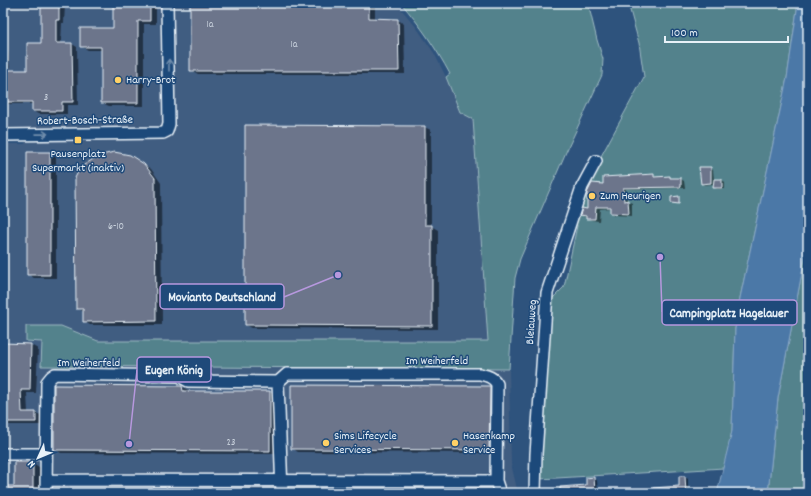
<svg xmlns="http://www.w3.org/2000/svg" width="811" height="496" viewBox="0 0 811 496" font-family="Dekko,sans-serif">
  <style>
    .built { fill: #415d81 }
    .green { fill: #53828c; stroke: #9ebac2 }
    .water { fill: #4b78a7; stroke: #8aa8c7 }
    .shadow { fill: #0007 }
    .building { fill: #6c758b; stroke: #e8f1f8 }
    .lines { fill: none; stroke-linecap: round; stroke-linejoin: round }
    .minor-casing { stroke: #e8f1f8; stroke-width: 14 }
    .minor { stroke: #1f4a7a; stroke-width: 11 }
    .oneway { stroke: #6f8dac }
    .poi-dot { fill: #ffd166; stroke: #1f4a7a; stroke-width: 1.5 }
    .labels { text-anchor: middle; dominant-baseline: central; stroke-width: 3; stroke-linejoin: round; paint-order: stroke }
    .number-label { font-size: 10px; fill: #c9d2dd }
    .poi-label { font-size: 12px; fill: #e8f1f8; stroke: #1f4a7a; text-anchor: start }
    .street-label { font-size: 12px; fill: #e8f1f8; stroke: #1f4a7a }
    .leader { fill: none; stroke: #b798de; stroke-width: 1.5 }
    .callout-dot { fill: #b798de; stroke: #1f4a7a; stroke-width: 1.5 }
    .callout { fill: #1f4a7a; stroke: #b798de; stroke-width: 1.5 }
    .callout-label { font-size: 13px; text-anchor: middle; font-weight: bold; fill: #e8f1f8 }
  </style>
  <rect width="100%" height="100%" fill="#2e537d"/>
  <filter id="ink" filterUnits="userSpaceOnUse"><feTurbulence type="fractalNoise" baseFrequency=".025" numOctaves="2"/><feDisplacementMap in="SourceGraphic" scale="8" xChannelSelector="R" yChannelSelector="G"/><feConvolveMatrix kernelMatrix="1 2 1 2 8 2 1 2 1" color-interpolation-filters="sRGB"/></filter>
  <g filter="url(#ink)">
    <path class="built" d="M3,3H396L416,27L434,53L446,77L473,119L488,341H98L61,326H26V341L42,342V366L509,369L511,464L518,493H3V144H25V129H3Z"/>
    <path class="green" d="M401,3H588L597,40L603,59L602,75L566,152L520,259L515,278L509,369L41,366L42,342L26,341V326H61L98,341H488L473,119L460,112L446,77L450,74C436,48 420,25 401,3Z
      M628,3H798L787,78L740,298L735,329L732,431L724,468L540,479L551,300L564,287L577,226L575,217L587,182L644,77L639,43Z
      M808,241V493H768L778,398Z"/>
    <path class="water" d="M798,3H808V241L778,398L768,493H717L732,431L735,329L740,298L787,78Z"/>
    <path class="shadow" d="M42,3H61L65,5L64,23H62L61,44H72L77,47L78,105H67V114H38L33,111V104H3V36L7,39L10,71H28L42,44Z
      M114,3H156V24H144V106H109L102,103V50H88L81,46L114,29Z
      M191,3H375V20H398L404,24L405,74H198L191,70Z
      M424,127L431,130V226L438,230V329L252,328L246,325Z
      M50,153L56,157V278H34L28,274Z
      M137,160L151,169L161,183L162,325H90L84,321V312L77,308Z
      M710,168L713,170L714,180H722L725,182V189H717L714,187V184L704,185L702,183Z
      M654,176L658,178L681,179L684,181L685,188L626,189L627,201L632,203V216L614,215L611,213V208L600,209L599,221L591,220L581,215L587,210L604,185Z
      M3,344L31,345L38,349L36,393H27L28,413H36L43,416V425H3Z
      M182,387L188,390V392H270L276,396V454L61,453L55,449Z
      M489,387L496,390L495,453L298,452L292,448Z
      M33,463L42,469V493H3V468H5V487H15Z
      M685,477L688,479V492L693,493H651V489L680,487Z
      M593,478L597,480L598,492L617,491L620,492L638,493H561L587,485Z"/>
    <path class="building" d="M41,3H59V20H56V43H72L73,102H62V111H32V102H3V70H27V43H41Z
      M113,3H150V21H138V103H101V47H80V28H113Z
      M190,3H369V18L398,19L399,71H190Z
      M245,125L425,126V225H432V326L245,325Z
      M27,152H50V275H27Z
      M114,152L130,155L144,164L155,178L156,321L83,322V309H76L75,178L78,172L84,165L98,156Z
      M699,167H711V183L701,184Z
      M654,174V177L670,176V178H681V187L623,188L624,201L628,200L629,214L610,213V207H596L595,219H586V216L580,215L582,208L587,209V193L592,183L603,184V177Z
      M714,179H722V188H713Z
      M679,196V204L671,203V197Z
      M3,343L31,344L30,390H21L22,412H36V422H3Z
      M54,385L182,386L183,391H270V451L54,450Z
      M291,385L490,386L489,450L291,449Z
      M14,462H33V493H3V486H14Z
      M679,476H685L686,493H653V488L679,486Z
      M594,477L595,493H560V487L586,485V478Z"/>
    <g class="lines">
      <g class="minor-casing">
        <path id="minor" d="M3,135L163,133L167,131L169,124L167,3
          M278,382L287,374H480C488,376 493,377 497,384L496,481L500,493
          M3,454H46
          M46,480L496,481
          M46,493L47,382L51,377L55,374L179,376L188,381L278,382L282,493
          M535,493L536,454L547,293L582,187L596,161"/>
      </g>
      <use href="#minor" class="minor"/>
    </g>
    <defs><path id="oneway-shaft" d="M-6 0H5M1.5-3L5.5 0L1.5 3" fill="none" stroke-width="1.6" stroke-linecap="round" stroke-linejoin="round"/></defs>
    <g class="oneway">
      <use href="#oneway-shaft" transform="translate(169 65) rotate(-90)"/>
      <use href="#oneway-shaft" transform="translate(42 134) rotate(-1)"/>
    </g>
  </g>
  <g class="poi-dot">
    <circle cx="118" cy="80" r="4"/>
    <rect x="74" y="136" width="8" height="8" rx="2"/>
    <circle cx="592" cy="196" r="4"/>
    <circle cx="326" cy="443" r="4"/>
    <circle cx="455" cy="443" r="4"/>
  </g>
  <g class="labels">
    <g class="number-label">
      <text x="210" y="25">1a</text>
      <text x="294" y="45">1a</text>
      <text x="46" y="98">3</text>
      <text x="116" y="227">6-10</text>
      <text x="231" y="443">23</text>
    </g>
    <g class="poi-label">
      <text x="126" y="80">Harry-Brot</text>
      <text x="78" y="154" text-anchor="middle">Pausenplatz<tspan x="78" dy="14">Supermarkt (inaktiv)</tspan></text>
      <text x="600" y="196">Zum Heurigen</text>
      <text x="334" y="436">Sims Lifecycle<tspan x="334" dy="14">Services</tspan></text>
      <text x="463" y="436">Hasenkamp<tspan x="463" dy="14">Service</tspan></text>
    </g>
    <g class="street-label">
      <text transform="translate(85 121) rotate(-1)">Robert-Bosch-Straße</text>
      <text transform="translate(532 322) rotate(-86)">Bleiauweg</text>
      <text x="437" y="361">Im Weiherfeld</text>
      <text x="89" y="363">Im Weiherfeld</text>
    </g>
  </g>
  <path class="leader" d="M338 275L284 297M660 257L662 312M129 444L137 370"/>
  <g class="callout-dot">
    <circle cx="338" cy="275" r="4"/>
    <circle cx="660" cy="257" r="4"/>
    <circle cx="129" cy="444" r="4"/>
  </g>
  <g class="callout">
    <rect x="160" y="284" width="124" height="25" rx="4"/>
    <rect x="662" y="300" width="135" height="25" rx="4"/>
    <rect x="137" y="357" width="74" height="25" rx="4"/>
  </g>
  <g class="callout-label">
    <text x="222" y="301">Movianto Deutschland</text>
    <text x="729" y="317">Campingplatz Hagelauer</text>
    <text x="174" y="374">Eugen König</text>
  </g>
  <rect width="811" height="496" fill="none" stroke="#1f4a7a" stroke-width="16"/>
  <rect x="8" y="8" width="795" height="480" fill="none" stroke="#e8f1f8" stroke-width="1.5" filter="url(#ink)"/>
  <g transform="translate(38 458) rotate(226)" stroke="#1f4a7a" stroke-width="3" paint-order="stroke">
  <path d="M0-3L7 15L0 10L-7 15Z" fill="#e8f1f8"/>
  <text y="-6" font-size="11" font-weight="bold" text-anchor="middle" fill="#e8f1f8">N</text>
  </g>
  <path d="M665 36v6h123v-6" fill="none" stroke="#e8f1f8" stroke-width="2"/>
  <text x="671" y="36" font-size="12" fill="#e8f1f8" stroke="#1f4a7a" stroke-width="3" paint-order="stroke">100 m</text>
</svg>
